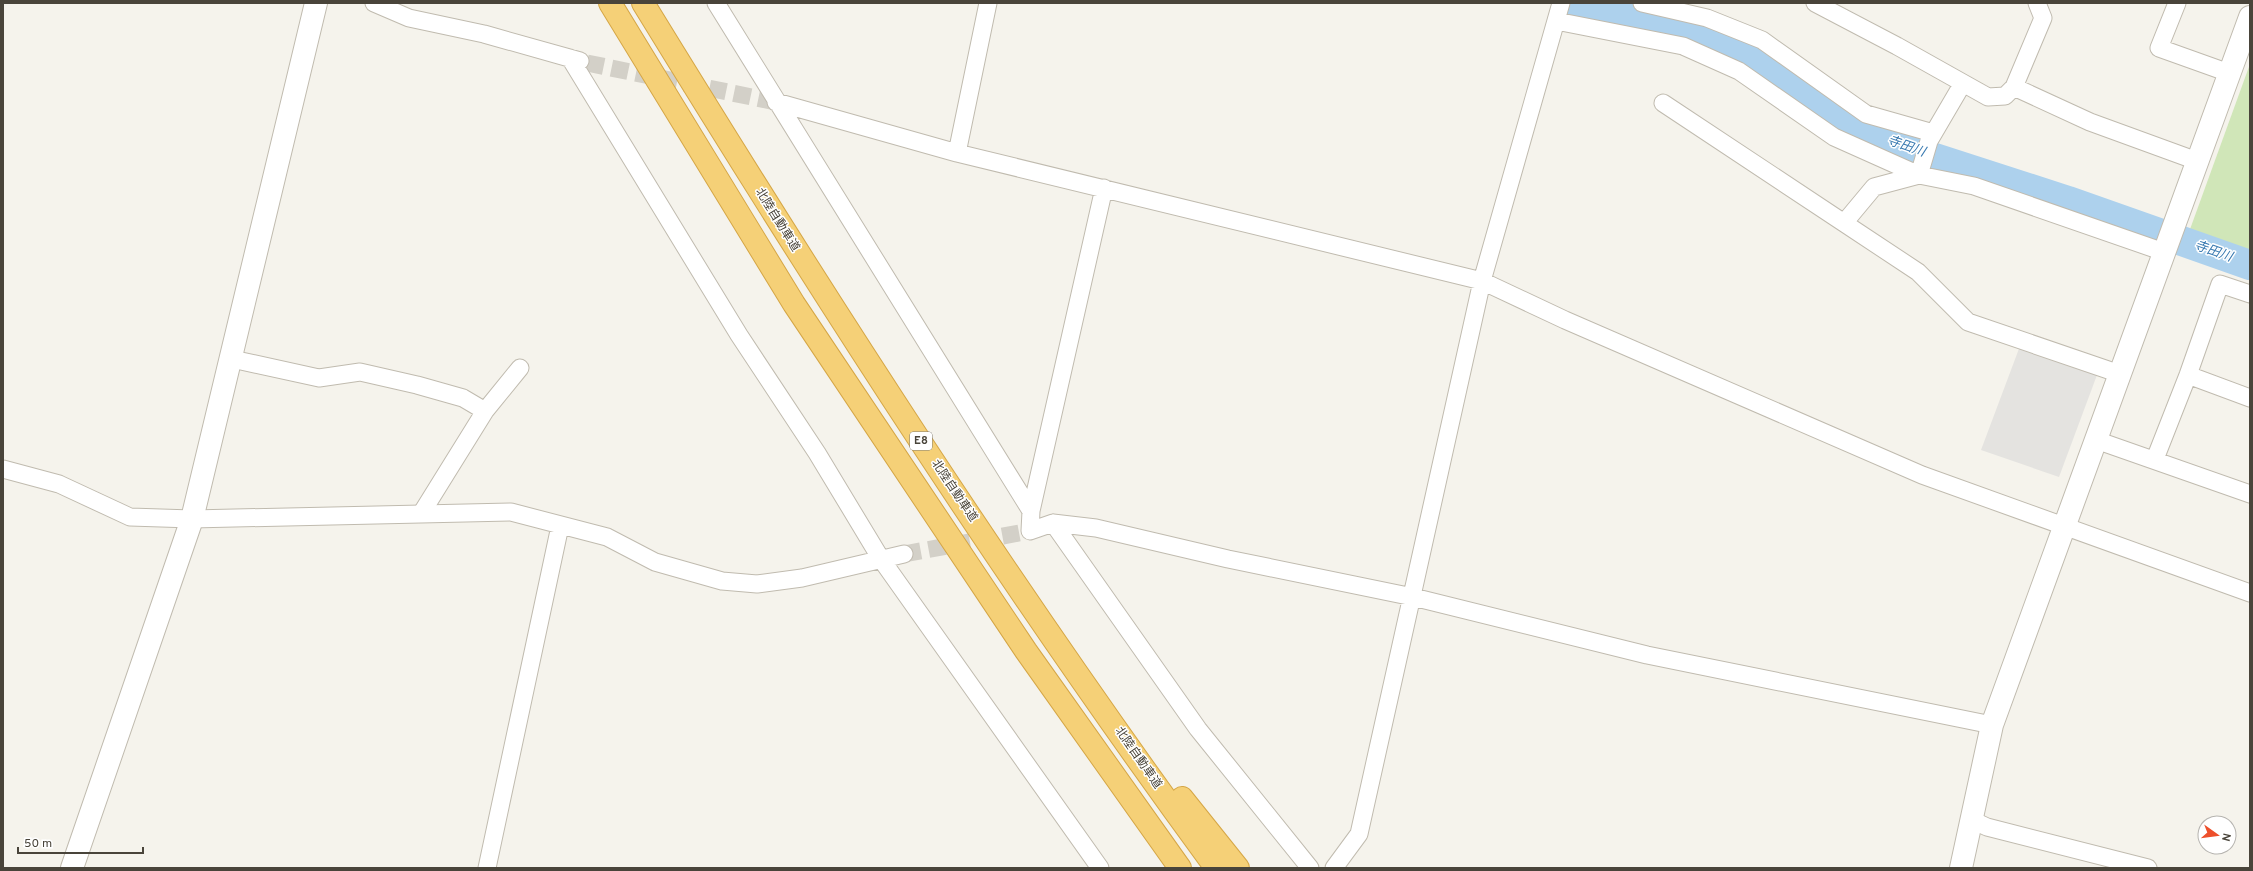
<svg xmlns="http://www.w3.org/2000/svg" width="2253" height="871" viewBox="0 0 2253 871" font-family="Overpass,'Noto Sans JP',sans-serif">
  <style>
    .green { fill: #d0e6b8 }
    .parking { fill: #e4e3e0 }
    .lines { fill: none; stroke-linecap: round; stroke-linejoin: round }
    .river { stroke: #add1ed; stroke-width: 30 }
    .minor-tunnel { stroke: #d3d0c8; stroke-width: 17; stroke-dasharray: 17 8; stroke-linecap: butt }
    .minor-casing { stroke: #c0bbaf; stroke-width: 19 }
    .tertiary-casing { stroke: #c0bbaf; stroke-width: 24 }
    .motorway-casing { stroke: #d5a646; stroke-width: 24 }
    .minor { stroke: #fff; stroke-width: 17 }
    .tertiary { stroke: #fff; stroke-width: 22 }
    .motorway { stroke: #f5d077; stroke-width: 22 }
    .labels { text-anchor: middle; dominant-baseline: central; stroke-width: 3; stroke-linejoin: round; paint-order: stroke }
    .shield { fill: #fff; stroke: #807c75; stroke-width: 1 }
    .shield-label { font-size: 11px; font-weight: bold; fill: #49443a }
    .street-label { font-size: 12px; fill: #49443a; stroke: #fff }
    .water-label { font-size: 13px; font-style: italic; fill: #3879b0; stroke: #fff }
  </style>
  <rect width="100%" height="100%" fill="#f5f3ec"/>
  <path class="green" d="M2250,64V255L2189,232Z"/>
  <path class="parking" d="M2020,346L2097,375L2059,477L1981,450Z"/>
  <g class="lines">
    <path class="river" d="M1578,3L1647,20L1758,56L1857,130L1935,158L2068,201L2250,265"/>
    <path class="minor-tunnel" d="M587,63L776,102
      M904,554L1030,531"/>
    <g class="minor-casing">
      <path id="minor" d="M374,3L409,18L484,34L580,61
        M716,3L1031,511
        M1642,3L1707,18L1762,40L1866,114L1933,133
        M1815,3L1897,46L1963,83L1929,141L1919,175L1874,187L1844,223L1918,272L1968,322L2120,374
        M2037,3L2043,18L2014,87L2090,122L2197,161
        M2177,3L2159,48L2229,73
        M1556,21L1683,46L1739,71L1834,137L1919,175L1974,186L2164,252
        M570,58L739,335L817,453L881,559L1100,868
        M1963,83L1988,97L2005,96L2014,87
        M776,102L957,153L1482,281L1565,320L1922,475L2250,593
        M1663,103L1844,223
        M957,153L988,3
        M1104,188L1031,511L1030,531L1053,523L1096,528L1228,559L1413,597L1647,655L1992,725
        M232,359L319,378L360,372L417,385L463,398L485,411L520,368
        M2188,375L2250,398
        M2096,440L2250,494
        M2155,459L2188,375L2220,284L2250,294
        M3,469L59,484L130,517L192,519L511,512L607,537L655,562L722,581L757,584L802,578L904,554
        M421,514L485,411
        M1053,523L1198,729L1310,868
        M1972,820L1987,827L2148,868
        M487,868L560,526
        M1334,868L1359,834L1482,281L1561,3"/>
    </g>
    <g class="tertiary-casing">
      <path id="tertiary" d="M72,868L192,519L316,3
        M1961,868L1992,725L2250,17"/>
    </g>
    <g class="motorway-casing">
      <path id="motorway" d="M610,3L794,304L1026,651L1180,868
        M643,3C824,298 1011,589 1216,868
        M1182,798L1238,868"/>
    </g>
    <use href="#minor" class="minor"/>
    <use href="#tertiary" class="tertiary"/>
    <use href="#motorway" class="motorway"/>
  </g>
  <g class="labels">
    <rect class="shield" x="910" y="432" width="22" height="18" rx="3"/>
    <g class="shield-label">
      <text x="921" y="441">E8</text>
    </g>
    <g class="street-label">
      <text transform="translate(777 220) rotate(58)">北陸自動車道</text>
      <text transform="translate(954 491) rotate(56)">北陸自動車道</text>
      <text transform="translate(1138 758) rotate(55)">北陸自動車道</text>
    </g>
    <g class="water-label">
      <text transform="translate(1906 147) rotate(19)">寺田川</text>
      <text transform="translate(2213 252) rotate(19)">寺田川</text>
    </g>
  </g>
  <rect width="2253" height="871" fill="none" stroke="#49443a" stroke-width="8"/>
  <g transform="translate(2217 835) rotate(104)"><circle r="19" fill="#ffffff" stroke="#b6b4b0"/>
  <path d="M0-3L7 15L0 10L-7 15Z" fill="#ed4f2b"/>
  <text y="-6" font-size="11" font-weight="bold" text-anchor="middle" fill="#49443a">N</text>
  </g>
  <path d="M18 847v6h125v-6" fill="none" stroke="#49443a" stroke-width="2"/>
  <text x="24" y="847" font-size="12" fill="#49443a" stroke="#ffffff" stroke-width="3" paint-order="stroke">50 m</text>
</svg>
